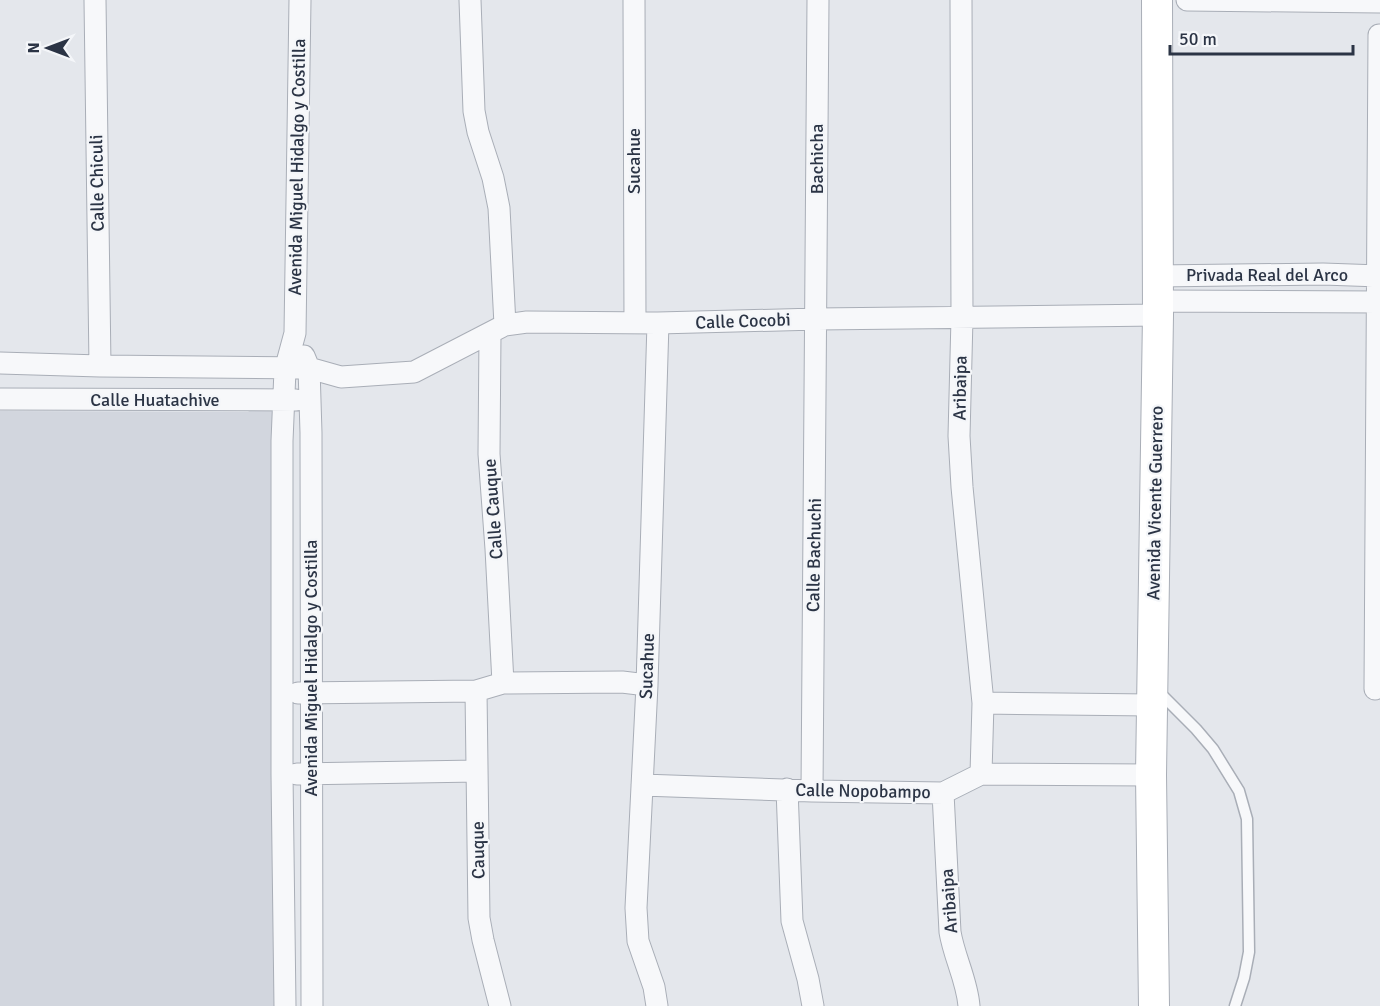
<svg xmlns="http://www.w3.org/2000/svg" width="1380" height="1006" viewBox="0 0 1380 1006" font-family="Signika,sans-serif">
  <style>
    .built { fill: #d2d6de }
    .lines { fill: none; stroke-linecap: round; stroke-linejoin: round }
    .lane-casing { stroke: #a9aeb7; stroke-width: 13 }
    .street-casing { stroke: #a9aeb7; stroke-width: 23 }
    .secondary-casing { stroke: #a9aeb7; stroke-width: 32 }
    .lane { stroke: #f7f8fa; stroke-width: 10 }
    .street { stroke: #f7f8fa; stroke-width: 21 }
    .secondary { stroke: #fff; stroke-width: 30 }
    .labels { text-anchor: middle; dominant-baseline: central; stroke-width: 4.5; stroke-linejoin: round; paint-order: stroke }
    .street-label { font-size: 18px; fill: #2b3445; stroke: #f4f6f9 }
  </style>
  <rect width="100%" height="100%" fill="#e4e7ec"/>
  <path class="built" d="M291,376L279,1006H0V411L248,412Z"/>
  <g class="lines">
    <g class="lane-casing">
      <path id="lane" d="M1158,691L1196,729L1213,749L1239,791L1247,819L1249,952L1244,978L1235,1006"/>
    </g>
    <g class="street-casing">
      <path id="street" d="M95,0L100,366
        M470,0L474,111L478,132L493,178L499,208L505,325
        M634,0L635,323
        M961,0L962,318L959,436L962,487L983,703L981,774
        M1187,0L1380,2
        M1157,276L1323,274L1380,276
        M1158,301L1380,302
        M490,334L489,454L496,549L503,683
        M304,356L309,368L311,433L312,1006
        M0,363L100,366L309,368L341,377L414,372L505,325L527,322L658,323L817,319L1158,315
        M0,399L296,400
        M1375,689L1379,35
        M476,691L479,918L483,940L500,1006
        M298,693L476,691L503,683L622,682L647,685
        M983,703L1151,705
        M297,774L477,771
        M642,785L812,791L943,793L981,774L1151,775
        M787,789L792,921L808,979L813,1006
        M812,791L818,0
        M943,793L950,932C954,957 967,980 969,1006
        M285,1006L282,774V441L285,370L295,333L300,0
        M657,1006L654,987L638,941L636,908L647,685L658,323"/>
    </g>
    <g class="secondary-casing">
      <path id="secondary" d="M1154,1006L1151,775L1158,315L1157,0"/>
    </g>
    <use href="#lane" class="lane"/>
    <use href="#street" class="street"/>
    <use href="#secondary" class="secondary"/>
  </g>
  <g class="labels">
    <g class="street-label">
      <text transform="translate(817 159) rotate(-90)">Bachicha</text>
      <text transform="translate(634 161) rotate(-90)">Sucahue</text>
      <text transform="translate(297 167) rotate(-89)">Avenida Miguel Hidalgo y Costilla</text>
      <text transform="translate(97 183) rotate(-91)">Calle Chiculi</text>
      <text x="1267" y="275">Privada Real del Arco</text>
      <text transform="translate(743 321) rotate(-2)">Calle Cocobi</text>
      <text transform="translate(960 388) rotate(-89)">Aribaipa</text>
      <text x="155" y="400">Calle Huatachive</text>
      <text transform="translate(1155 503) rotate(-89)">Avenida Vicente Guerrero</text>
      <text transform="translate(493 509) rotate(-94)">Calle Cauque</text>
      <text transform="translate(814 555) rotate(-89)">Calle Bachuchi</text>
      <text transform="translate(647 666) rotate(-88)">Sucahue</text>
      <text transform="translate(311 668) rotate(-90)">Avenida Miguel Hidalgo y Costilla</text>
      <text transform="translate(863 791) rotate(1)">Calle Nopobampo</text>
      <text transform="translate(478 850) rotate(-91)">Cauque</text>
      <text transform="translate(949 901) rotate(-94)">Aribaipa</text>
    </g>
  </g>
  <g transform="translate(48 48) rotate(270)" stroke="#f4f6f9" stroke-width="4.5" paint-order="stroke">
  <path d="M0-4.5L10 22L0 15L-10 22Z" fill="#2b3445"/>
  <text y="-9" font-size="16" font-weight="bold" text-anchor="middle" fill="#2b3445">N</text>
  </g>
  <path d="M1170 45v9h183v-9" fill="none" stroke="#2b3445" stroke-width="3"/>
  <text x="1179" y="45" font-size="18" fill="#2b3445" stroke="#f4f6f9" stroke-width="4.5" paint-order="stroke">50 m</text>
</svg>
